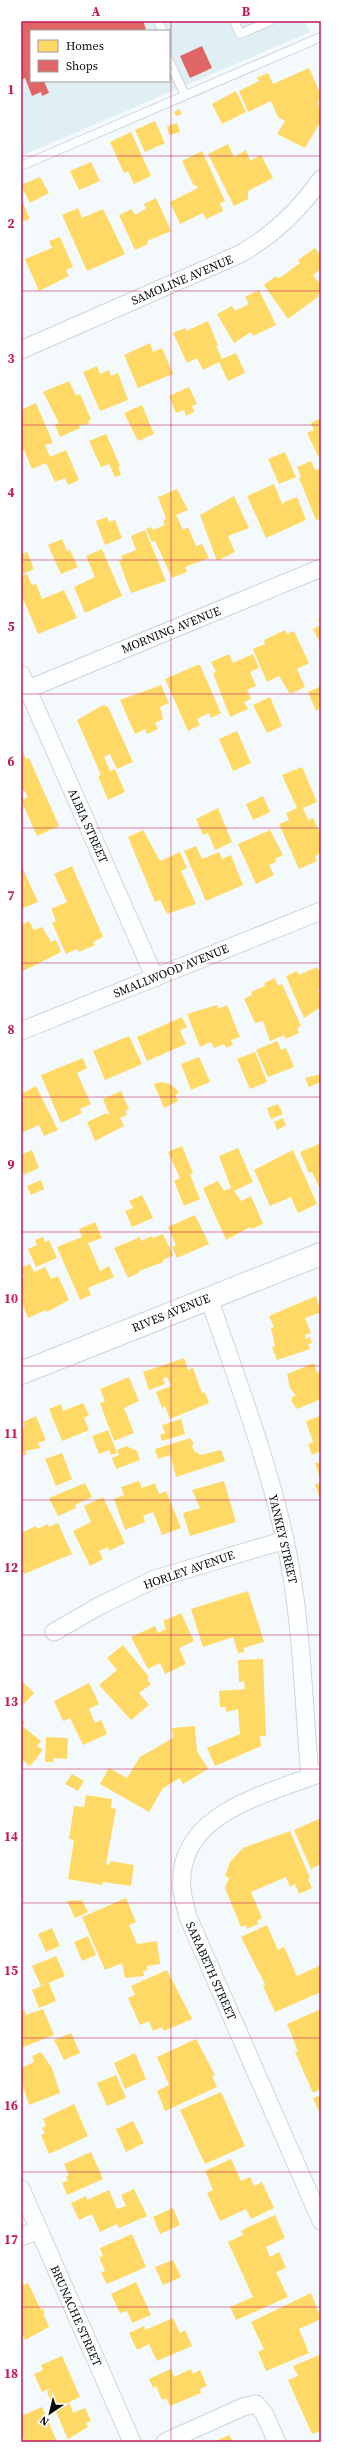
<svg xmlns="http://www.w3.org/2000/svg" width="342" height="2463" viewBox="0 0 342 2463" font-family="'Source Serif 4',serif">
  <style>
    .built { fill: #e0eff3; fill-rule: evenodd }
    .homes { fill: #ffd966 }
    .shops { fill: #e06666 }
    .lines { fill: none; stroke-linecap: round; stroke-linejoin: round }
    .lane-casing { stroke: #cfd4d5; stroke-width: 10 }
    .street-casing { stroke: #cfd4d5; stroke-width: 19 }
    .secondary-casing { stroke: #cfd4d5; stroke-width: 24 }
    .lane { stroke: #fdfeff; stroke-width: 8 }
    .street { stroke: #fdfeff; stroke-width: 17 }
    .secondary { stroke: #fdfeff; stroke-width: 22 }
    .grid { fill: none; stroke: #c2185b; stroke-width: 1; stroke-opacity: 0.55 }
    .labels { text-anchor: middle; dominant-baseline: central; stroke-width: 4; stroke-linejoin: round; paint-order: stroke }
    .street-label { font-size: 12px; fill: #080c0e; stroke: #fff }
    .neatline { fill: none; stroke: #c2185b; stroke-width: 1.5 }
    .grid-label { font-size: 13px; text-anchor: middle; font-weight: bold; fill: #c2185b }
  </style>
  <rect width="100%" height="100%" fill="#f4fafc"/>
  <path class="built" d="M21,21H305L310,32L21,156ZM31,31H169V81H31Z"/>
  <path class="homes" d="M309,68L320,93L318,104L321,110V121L305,148L277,134L285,121L278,117L271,101L248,112L239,91L259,81L257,78L268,73L273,84Z
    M236,91L246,112L222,124L212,104Z
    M179,109L182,114L176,116L174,112Z
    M155,121L165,143L145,152L135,130Z
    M177,123L180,132L169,135L167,126Z
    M131,132L151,176L134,184L128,171L124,173L110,142Z
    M228,144L234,157L246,150L250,161L261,155L273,178L248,191V199L234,206L208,154Z
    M202,151L225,201L220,203L223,211L206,219L203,213L180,224L170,202L198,188L196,185L194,186L182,161Z
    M91,162L100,181L79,190L70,171Z
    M40,177L49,193L30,203L21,185Z
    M156,198L171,231L147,241L148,244L135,250L119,215L132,209L135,215L146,209L144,204Z
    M21,199L30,219L21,222Z
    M78,208L82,218L103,209L125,254L87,271L62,215Z
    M60,237L73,267L66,270L69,276L39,291L25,259L52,248L49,241Z
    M315,248L321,256V269L313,275L321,285V292L317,295L319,296L288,319L264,285L276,276L277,278L281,277L300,263L298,260Z
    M259,290L276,325L253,336L251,332L234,343L217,314L232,306L235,311L249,304L245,297Z
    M208,321L218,345L216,346L222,359L236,353L245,373L228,381L219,362L203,370L197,358L187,363L173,333L185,328L186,331Z
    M150,343L153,352L162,348L173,374L138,388L124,355Z
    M97,366L100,374L109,370L111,376L118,373L128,400L100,411L83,372Z
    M69,381L76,396L80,394L91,419L88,421L89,424L79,425L80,428L60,437L55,425L59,423L43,392Z
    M189,387L197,404L192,406L194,412L186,416L184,410L176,413L169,396Z
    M36,403L53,443L45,445L50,457L66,450L79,480L68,485L65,478L55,482L46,463L32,469L24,450L21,451V410Z
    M142,405L154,434L138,441L124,413Z
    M321,418V455L318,456L307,433L314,430L311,423Z
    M106,434L120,466L118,467L121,475L115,477L109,464L101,467L89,441Z
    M285,452L296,477L279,484L268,459Z
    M311,461L315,470L321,469V519L316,520L299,478L301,477L297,467Z
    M274,484L283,506L284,502L297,497L306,520L266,538L247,496Z
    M177,489L188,510L176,515L183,530L188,527L196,546L202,544L209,558L185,567L187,572L172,578L155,541L152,542L146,529L151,527L153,530L165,525L163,522L166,518L158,497Z
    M234,496L249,528L228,536L235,552L217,561L200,515Z
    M107,517L109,522L115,520L122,538L105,545L96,521Z
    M145,530L166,581L131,593L119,561L123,559L121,556L136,550L131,536Z
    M62,539L67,551L70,550L78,567L61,574L48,545Z
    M102,549L122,596L85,613L74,587L95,577L86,556Z
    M27,552L34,569L21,575V554Z
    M27,574L32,585L36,584L42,599L64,590L77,618L38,634L21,594V576Z
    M321,618V645L313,629L321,625L318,619Z
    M285,630L287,634L294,631L309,663L297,669L305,687L290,694L279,676L267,682L253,649L265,644L264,640Z
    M229,654L233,663L253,654L259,668L250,672L256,686L247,690L251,699L244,702L248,709L230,717L213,673L216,672L211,662Z
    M197,665H200L221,713L211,718L209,713L197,719L200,725L188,731L165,679Z
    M161,685L169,703L160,707L163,719L155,723L158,729L147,734L145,729L135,734L120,700Z
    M321,686V708L316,711L308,692Z
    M270,697L282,726L267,733L253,705Z
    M103,705L108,707L133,762L117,769L110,754L104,757L110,771L115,769L125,792L108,800L98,776L101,775L77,720Z
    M237,731L251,763L233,771L219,739Z
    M21,747L26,759L29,758L59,826L37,836L21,800L28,797L24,790L21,791Z
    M302,767L317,802L303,808L308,820L313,818L321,835V853L315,856L317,861L299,869L279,824L289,820L286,813L297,808L282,775Z
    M263,796L270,812L253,820L246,804Z
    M218,808L232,842L215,850L208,833L203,835L196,819Z
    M143,830L160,861L180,852L187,868L181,871L196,904L167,914L160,900L155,902L128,837Z
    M270,830L283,855L275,859L276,862L269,865L274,875L256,884L238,844Z
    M196,846L202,859L219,852L222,859L231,855L243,885L206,901L184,851Z
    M21,865L38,902L21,909Z
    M72,866L103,937L93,942L95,945L79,952L77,949L66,954L52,923L56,921L51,909L67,902L54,874Z
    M29,921L34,930L42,927L51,942L56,940L61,952L21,972V925Z
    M317,967L321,974V987L318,991L321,997V1007L304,1018L286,976L297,971L299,975Z
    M275,978L278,986L282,984L301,1026L297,1028L299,1033L286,1039L284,1035L270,1041L263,1021L255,1023L244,999L252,995L251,992L265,986L264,983Z
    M217,1005L218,1009L227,1005L240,1037L231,1040L233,1045L226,1048L224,1044L214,1048L211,1042L200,1047L187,1014Z
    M182,1017L187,1027L180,1031L186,1044L147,1061L137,1037Z
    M129,1036L142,1064L105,1080L93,1051Z
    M277,1041L281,1050L286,1048L294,1067L268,1077L256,1050Z
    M255,1052L267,1082L250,1089L237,1059Z
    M199,1057L210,1082L191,1090L181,1064Z
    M83,1058L87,1068L77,1073L91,1104L80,1109L82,1113L61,1123L41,1075Z
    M321,1074V1082L309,1087L305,1078Z
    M160,1082L170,1084L176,1089L179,1093L175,1095L178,1101L164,1108L154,1084Z
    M36,1086L58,1130L44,1136L39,1125L21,1133V1094Z
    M121,1091L129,1109L125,1111L127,1115L120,1118L124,1126L95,1141L87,1122L107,1113L110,1116L103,1099Z
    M278,1104L283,1114L271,1119L267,1108Z
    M283,1118L286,1125L277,1130L274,1122Z
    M321,1143V1191L312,1172L309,1173L300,1152Z
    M182,1146L193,1173L190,1175L200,1199L184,1206L174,1181L180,1178L168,1152Z
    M238,1148L253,1182L234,1191L241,1201L251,1196L263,1224L251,1229L250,1227L226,1240L203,1188L218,1181L224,1191L231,1188L219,1156Z
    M32,1150L39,1168L23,1175L21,1155Z
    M293,1150L317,1204L298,1213L291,1197L270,1206L254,1170Z
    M41,1180L44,1189L31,1195L27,1186Z
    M142,1195L153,1218L132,1227L125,1211L133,1208L129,1201Z
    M195,1215L209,1244L177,1258L172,1247L176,1245L168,1227Z
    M95,1222L102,1238L88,1243L100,1271L109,1266L114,1277L88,1288L91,1295L80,1300L57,1247L82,1237L79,1229Z
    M163,1234L173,1255L163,1260V1262L139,1271L140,1272L128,1278L114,1248L140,1237L141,1241L152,1236L158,1251L153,1238Z
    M43,1237L45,1242L49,1240L57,1258L36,1267L28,1249L37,1245L35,1240Z
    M30,1264L34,1272L45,1267L51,1279L58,1276L69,1300L47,1312L46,1310L28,1318L21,1301V1278L24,1276L21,1268Z
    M316,1296L321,1312L305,1318L311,1333L305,1335L306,1339L310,1337L312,1343L308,1344L310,1349L277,1360L272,1347L275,1346L271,1328L274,1327L269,1316Z
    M184,1358L188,1370L193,1368L202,1393L205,1392L209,1403L170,1419L165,1406L162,1408L156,1392L171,1386L167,1377L163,1378L165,1384L149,1390L143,1372Z
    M314,1363L317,1373L321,1371V1399L297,1409L292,1402V1397L296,1396L290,1388L287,1374Z
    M129,1377L139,1401L124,1408L134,1433L114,1441L100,1403L105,1401L100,1389Z
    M83,1403L89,1415L84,1418L89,1430L62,1441L49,1409L61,1404L63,1411Z
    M36,1416L46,1440L38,1443L40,1448L25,1451L27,1454L21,1456V1428L25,1427L23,1422Z
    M320,1416L321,1451L312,1455L308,1444L313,1442L306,1421Z
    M181,1419L185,1434L162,1441L160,1435L165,1433L162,1425Z
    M108,1430L117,1453L111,1455L109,1450L99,1454L92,1436Z
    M190,1438L194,1444L192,1445L194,1451L201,1455L221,1450L225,1461L176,1477L170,1455L158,1459L155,1449Z
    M126,1446L137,1451L140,1460L116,1469L112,1458L119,1455L117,1450Z
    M62,1453L72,1479L56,1486L45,1459Z
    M321,1462V1481L315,1463Z
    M139,1481L142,1488L155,1483L159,1494L166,1491L181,1528L162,1535L153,1512L143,1516L145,1522L125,1530L114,1499L124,1495L121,1487Z
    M224,1481L236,1522L190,1536L183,1513L200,1508L192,1490Z
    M85,1483L92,1497L75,1505L76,1508L58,1516L49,1498Z
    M321,1483V1496H319L315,1484Z
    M103,1497L125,1543L109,1551L108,1547L99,1551L103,1559L90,1566L73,1531L91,1522L84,1506Z
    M58,1523L72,1554L24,1574L21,1568V1533L36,1526L37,1529L48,1524L49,1527Z
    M248,1591L264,1642L243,1648L245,1652L238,1653L233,1637L203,1647L191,1609Z
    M181,1613L194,1641L179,1648L186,1664L165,1674L160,1663L148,1669L131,1637L155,1626L158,1633L166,1629L163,1621Z
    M123,1645L149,1677L147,1679L151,1684L139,1693L149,1705L131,1720L99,1685L117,1670L107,1658Z
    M263,1659L266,1736H260L261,1746L215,1766L207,1748L240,1734L238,1709L226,1712V1707H220L219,1691L245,1689L244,1681L239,1682L238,1660Z
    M21,1680L34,1693L21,1707Z
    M89,1683L99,1704L89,1709L95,1723L101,1720L107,1734L83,1745L70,1718L63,1721L54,1701Z
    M21,1719L25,1722L22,1726L41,1741L37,1746L43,1750L30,1766L21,1759Z
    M195,1726L197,1751L208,1769L183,1784L180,1778L163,1788L149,1812L100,1784L109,1768L127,1778L140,1757L173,1738L172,1728Z
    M46,1737L68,1738L67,1759L54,1758L53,1762H45Z
    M72,1774L84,1781L78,1791L65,1784Z
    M86,1795L112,1799L111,1808L116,1809L106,1864L110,1865V1861L134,1865L131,1886L103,1882L102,1885L68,1879L74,1840L69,1839L74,1806L84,1807Z
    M321,1818V1864L311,1869L294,1830Z
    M290,1831L310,1878L308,1879L312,1888L299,1894L295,1884L290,1887L286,1877L251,1892L262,1918L257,1921L258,1924L247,1929L246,1925L241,1927L225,1888L229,1878L225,1876L230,1862L243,1848Z
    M126,1898L136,1922L129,1925L137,1944L157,1941L160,1964L147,1966V1970L143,1971L144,1976L125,1978L122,1963L105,1970L82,1917Z
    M82,1900L88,1912L75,1918L67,1901Z
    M267,1925L278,1950L284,1947L297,1976L321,1965V1992L275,2012L263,1986L265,1984L241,1937Z
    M52,1928L60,1946L46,1952L38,1934Z
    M88,1936L96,1955L82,1961L74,1942Z
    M56,1956L65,1976L41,1986L32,1966Z
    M167,1970L192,2019L164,2031L162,2027L153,2031L149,2021L140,2025L128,1998L135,1995L131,1986Z
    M49,1983L56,2001L39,2008L32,1990Z
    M24,2009L26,2015L43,2009L54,2035L21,2048V2011Z
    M321,2009V2089L313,2093L295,2052L298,2051L287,2024Z
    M71,2033L80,2053L64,2060L54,2040Z
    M196,2039L215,2075L212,2076L217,2087L165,2111L157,2091L169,2085L157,2057Z
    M41,2052L52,2068L60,2093L29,2105L21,2080V2068L34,2062L32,2056Z
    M135,2053L146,2079L125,2089L114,2063Z
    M116,2075L126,2098L107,2106L97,2083Z
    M221,2092L245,2146L205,2164L180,2110Z
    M321,2095V2116L313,2098Z
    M74,2104L88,2136L49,2154L41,2135L45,2133L42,2128L46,2126L43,2119Z
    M133,2121L144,2143L126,2152L116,2129Z
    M91,2152L103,2179L67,2195L62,2183L68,2180L66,2176L69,2175L64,2164Z
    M231,2159L241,2181L250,2177L254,2186L262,2182L274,2208L251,2219L246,2209L220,2221L207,2193L213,2190L205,2171Z
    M134,2189L147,2216L119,2228L117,2224L100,2232L92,2214L79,2220L71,2203L86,2196L87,2200L109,2190L117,2209L126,2206L121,2195Z
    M173,2208L180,2225L160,2234L153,2217Z
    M275,2215L285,2238L266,2247L270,2257L279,2252L286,2268L276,2272L288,2297L236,2320L230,2307L253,2297L228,2242L243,2235L241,2231L246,2228Z
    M132,2234L146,2267L107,2284L101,2273L105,2271L99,2257L103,2256L100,2248Z
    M173,2260L181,2277L163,2285L155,2267Z
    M21,2279L24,2285L28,2283L41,2310L43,2309L45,2313H43L49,2327L25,2340L21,2331Z
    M136,2282L151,2315L132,2323L127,2311L120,2313L111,2294Z
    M311,2293L321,2319L299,2329L309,2353L266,2371L258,2352L264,2349L251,2322Z
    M173,2318L180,2333L185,2330L192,2346L157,2361L149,2344L137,2350L129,2333L144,2326L145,2330Z
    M319,2355L321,2360V2431L312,2434L288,2380L298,2376L293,2366Z
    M62,2356L80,2397L69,2402L73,2413L85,2408L91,2421L86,2423L88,2427L68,2439L47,2392L51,2388L42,2392L34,2374L43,2370L41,2365Z
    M171,2369L174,2377L191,2369L193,2374L200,2370L207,2386L200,2389L201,2393L170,2406L166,2398L162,2400L156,2386L153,2388L149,2379Z
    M42,2407L57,2442H25L21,2434V2416Z
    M229,2435L233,2442H214Z"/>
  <path class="shops" d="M21,21H143L146,29L141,31H31V81H44L49,93L42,96L41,92L32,96L25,78L21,80Z
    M202,46L212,68L190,78L180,56Z"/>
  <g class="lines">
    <g class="lane-casing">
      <path id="lane" d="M158,21L163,31
        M234,21L240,34L270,21
        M169,61L185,95
        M21,166L321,37"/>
    </g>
    <g class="street-casing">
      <path id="street" d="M21,350L240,254C273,235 299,211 321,179
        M21,674L155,978
        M21,692L321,568
        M21,1031L321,911
        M209,1298C236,1378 267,1457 285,1540C302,1617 303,1699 310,1777L321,1773
        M54,1632L101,1605L155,1579L285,1540
        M310,1777C257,1797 175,1817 182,1890C183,1899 186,1908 188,1917L321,2221
        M21,2189L132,2442
        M21,2237L39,2230
        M165,2442L243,2407L256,2404L264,2413L277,2442"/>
    </g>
    <g class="secondary-casing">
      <path id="secondary" d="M21,1373L321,1254"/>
    </g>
    <use href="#lane" class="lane"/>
    <use href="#street" class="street"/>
    <use href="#secondary" class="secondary"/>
  </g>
  <path class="grid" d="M171,21V2442M21,156H321M21,291H321M21,425H321M21,560H321M21,694H321M21,828H321M21,963H321M21,1097H321M21,1232H321M21,1366H321M21,1500H321M21,1635H321M21,1769H321M21,1903H321M21,2038H321M21,2172H321M21,2307H321"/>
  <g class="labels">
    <g class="street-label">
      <text transform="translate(182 280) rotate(-23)">SAMOLINE AVENUE</text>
      <text transform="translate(171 630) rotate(-22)">MORNING AVENUE</text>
      <text transform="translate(88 826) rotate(66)">ALBIA STREET</text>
      <text transform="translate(171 971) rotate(-22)">SMALLWOOD AVENUE</text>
      <text transform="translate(171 1313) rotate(-22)">RIVES AVENUE</text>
      <text transform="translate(283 1539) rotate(77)">YANKEY STREET</text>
      <text transform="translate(189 1570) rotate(-19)">HORLEY AVENUE</text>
      <text transform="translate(211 1971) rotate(66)">SARABETH STREET</text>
      <text transform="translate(76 2316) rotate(66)">BRUNACHE STREET</text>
    </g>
  </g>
  <rect width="342" height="2463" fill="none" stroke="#ffffff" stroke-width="44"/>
  <rect x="30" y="30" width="140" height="52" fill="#ffffff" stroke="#9c9e9f"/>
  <rect x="38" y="40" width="20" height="12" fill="#ffd966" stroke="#9c9e9f"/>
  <text x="66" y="50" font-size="12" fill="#080c0e">Homes</text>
  <rect x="38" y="60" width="20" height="12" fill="#e06666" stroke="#9c9e9f"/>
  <text x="66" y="70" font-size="12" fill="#080c0e">Shops</text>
  <g transform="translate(50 2413) rotate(215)" stroke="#ffffff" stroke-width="3" paint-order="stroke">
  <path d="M0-3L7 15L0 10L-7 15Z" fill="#080c0e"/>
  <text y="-6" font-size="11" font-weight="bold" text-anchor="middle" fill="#080c0e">N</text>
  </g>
  <rect x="22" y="22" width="298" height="2419" class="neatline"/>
  <g class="grid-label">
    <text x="96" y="16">A</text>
    <text x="246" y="16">B</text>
    <text x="11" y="94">1</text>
    <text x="11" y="228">2</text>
    <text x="11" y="363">3</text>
    <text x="11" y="497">4</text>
    <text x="11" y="631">5</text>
    <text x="11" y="766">6</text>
    <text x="11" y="900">7</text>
    <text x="11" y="1034">8</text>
    <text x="11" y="1169">9</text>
    <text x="11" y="1303">10</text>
    <text x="11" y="1438">11</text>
    <text x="11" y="1572">12</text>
    <text x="11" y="1706">13</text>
    <text x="11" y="1841">14</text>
    <text x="11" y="1975">15</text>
    <text x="11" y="2110">16</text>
    <text x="11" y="2244">17</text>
    <text x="11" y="2378">18</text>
  </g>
</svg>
